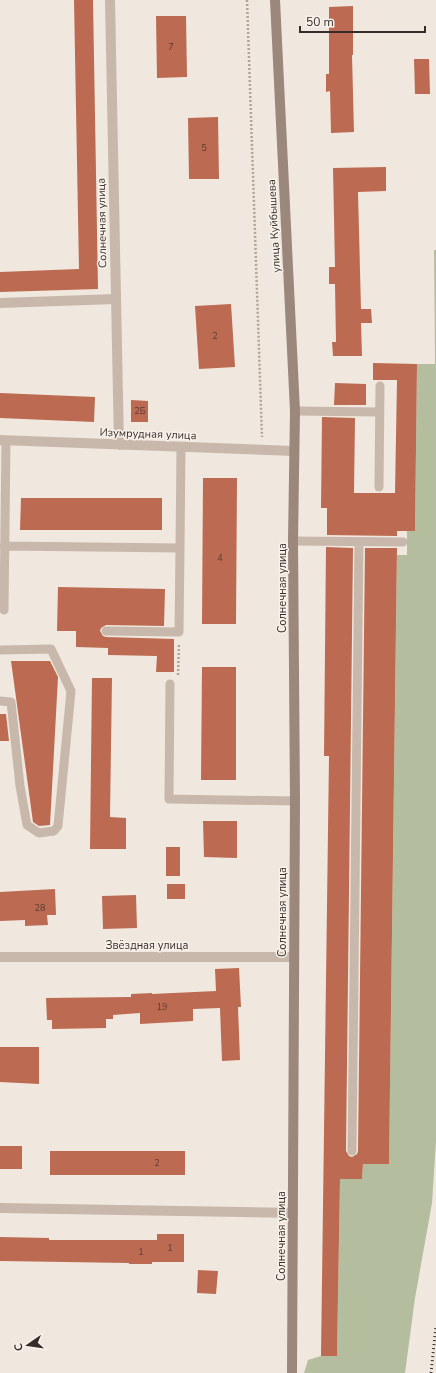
<svg xmlns="http://www.w3.org/2000/svg" width="436" height="1373" viewBox="0 0 436 1373" font-family="'Nunito Sans',sans-serif">
  <style>
    .green { fill: #b4be9f }
    .building { fill: #bc6a51 }
    .lines { fill: none; stroke-linecap: round; stroke-linejoin: round }
    .path { stroke: #b3a295; stroke-width: 2.5; stroke-dasharray: 2 2; stroke-linecap: butt }
    .lane { stroke: #c8b8ab; stroke-width: 9 }
    .street { stroke: #c8b8ab; stroke-width: 10 }
    .secondary { stroke: #9b877c; stroke-width: 10 }
    .rail { stroke: #362d2a; stroke-width: 3; stroke-dasharray: 1 3; stroke-linecap: butt }
    .labels { text-anchor: middle; dominant-baseline: central; stroke-width: 3; stroke-linejoin: round; paint-order: stroke }
    .number-label { font-size: 9px; fill: #583c34 }
    .street-label { font-size: 11px; fill: #362d2a; stroke: #f8f2ea }
  </style>
  <rect width="100%" height="100%" fill="#f0e8de"/>
  <path class="green" d="M434,250H436V1142L432,1203L415,1298L405,1373H304L308,1360L321,1356H337L340,1179H362L363,1164H389L397,555H407V531H415L417,364H435Z"/>
  <path class="building" d="M74,0H93L98,289L0,292V272L79,269Z
    M353,6V55H352L354,132L331,133L330,91L326,92V74H329V7Z
    M156,16H186L187,77L157,78Z
    M414,59H429L430,94H415Z
    M218,117L219,179H189L188,118Z
    M386,167V191L358,192L361,309H371L372,323H361L362,356H333L332,342H336L335,284H329V267H335L333,168Z
    M231,304L235,367L199,369L195,306Z
    M373,363L417,364L415,531H397V536L327,535V508H321L322,417L355,418L354,493H395L397,380H373Z
    M335,383L366,384V405H334Z
    M0,393L95,397L94,422L0,418Z
    M131,400L148,401V422H131Z
    M203,478H237L236,624H202Z
    M21,498H162V530H20Z
    M326,547L353,548L346,1151L349,1156L352,1157L357,1154L358,1151L365,548H397L389,1164H363L362,1179H340L337,1356H321L329,756H324Z
    M58,587L165,589L164,626L106,625L101,628L100,631L103,636L106,637L174,639V672H156L157,656L108,655V648L76,647V631H57Z
    M11,661H50L58,677L50,825L39,826L33,822Z
    M202,667H236V780H201Z
    M92,678H112L110,817L126,818V849H90Z
    M0,714H6L9,741H0Z
    M203,821H237V858L204,857Z
    M166,847H180V876H166Z
    M167,884H185V899H167Z
    M55,889L56,915H47L48,925L25,926V920L0,921V892Z
    M136,895L137,928L103,929L102,896Z
    M239,968L241,1007H238L240,1060L222,1061L220,1008L193,1009V1021L140,1024V1013L113,1015V1019H106V1028L52,1029V1020H47L46,998L131,997V994L152,993V994L216,991L215,969Z
    M0,1047H39V1084L0,1082Z
    M0,1146H22V1169H0Z
    M50,1151H185V1175H50Z
    M157,1234H184V1262H152V1264H129V1263L0,1261V1237L49,1238V1240H157Z
    M198,1270L218,1271L216,1294L197,1293Z"/>
  <g class="lines">
    <path class="path" d="M247,0L262,437
      M178,675L179,644"/>
    <path class="lane" d="M295,411L379,412
      M379,487L380,386
      M293,541L403,542
      M4,546L180,548L181,447
      M4,610L6,441
      M106,631L179,632L180,548
      M0,650L51,649L71,691L58,826L54,831L39,833L27,825L20,786L11,702L0,701
      M170,684L169,799L295,801
      M352,1151L359,542"/>
    <path class="street" d="M110,0L119,445
      M0,303L116,299
      M0,440L294,451
      M0,957H294
      M0,1208L293,1213"/>
    <path class="secondary" d="M275,0L295,411L293,541L295,801L292,1373"/>
    <path class="rail" d="M431,1373L436,1326"/>
  </g>
  <g class="labels">
    <g class="number-label">
      <text x="171" y="47">7</text>
      <text x="204" y="148">5</text>
      <text x="215" y="336">2</text>
      <text x="140" y="411">2Б</text>
      <text x="220" y="558">4</text>
      <text x="40" y="908">28</text>
      <text x="162" y="1007">19</text>
      <text x="157" y="1163">2</text>
      <text x="170" y="1248">1</text>
      <text x="141" y="1252">1</text>
    </g>
    <g class="street-label">
      <text transform="translate(102 223) rotate(-91)">Солнечная улица</text>
      <text transform="translate(274 226) rotate(-93)">улица Куйбышева</text>
      <text transform="translate(148 434) rotate(2)">Изумрудная улица</text>
      <text transform="translate(282 588) rotate(-90)">Солнечная улица</text>
      <text transform="translate(282 912) rotate(-90)">Солнечная улица</text>
      <text x="147" y="945">Звёздная улица</text>
      <text transform="translate(281 1236) rotate(-90)">Солнечная улица</text>
    </g>
  </g>
  <g transform="translate(28 1345) rotate(257)" stroke="#f8f2ea" stroke-width="3" paint-order="stroke">
  <path d="M0-3L7 15L0 10L-7 15Z" fill="#362d2a"/>
  <text y="-6" font-size="11" font-weight="bold" text-anchor="middle" fill="#362d2a">С</text>
  </g>
  <path d="M300 26v6h125v-6" fill="none" stroke="#362d2a" stroke-width="2"/>
  <text x="306" y="26" font-size="12" fill="#362d2a" stroke="#f8f2ea" stroke-width="3" paint-order="stroke">50 m</text>
</svg>
